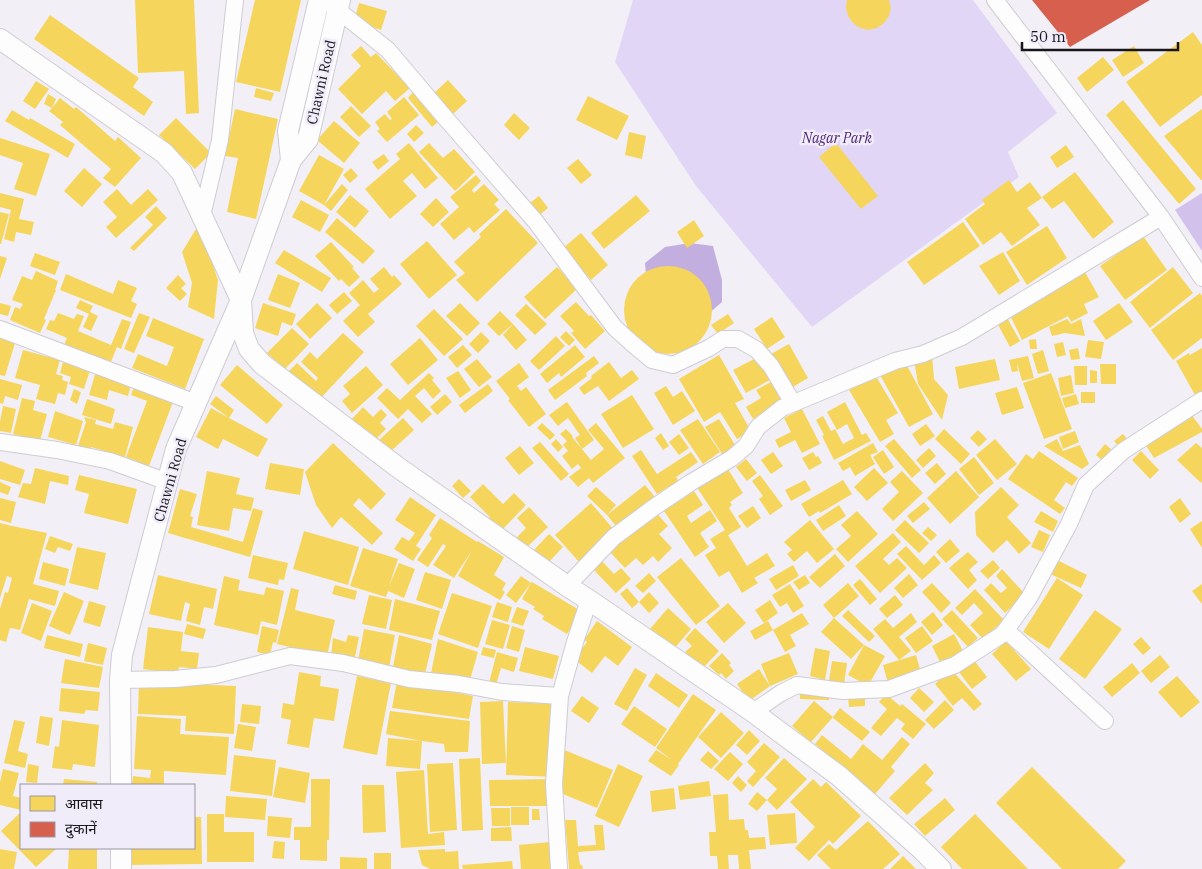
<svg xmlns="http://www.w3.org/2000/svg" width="1202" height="869" viewBox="0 0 1202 869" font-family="'IBM Plex Serif','Noto Sans Devanagari',serif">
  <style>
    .green { fill: #e2d6f6 }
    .forest { fill: #d2c1ea }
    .water { fill: #c3aee0 }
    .homes { fill: #f6d55c }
    .shops { fill: #d6604d }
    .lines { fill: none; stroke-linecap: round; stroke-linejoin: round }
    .minor-casing { stroke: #ceccd2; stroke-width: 18 }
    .tertiary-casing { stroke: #ceccd2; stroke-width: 22 }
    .minor { stroke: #fdfdfe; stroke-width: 16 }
    .tertiary { stroke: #fdfdfe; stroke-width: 20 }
    .labels { text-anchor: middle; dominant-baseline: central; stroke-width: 5; stroke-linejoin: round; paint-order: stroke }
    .street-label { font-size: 14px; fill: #18161b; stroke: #f1ecfa }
    .park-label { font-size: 14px; font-style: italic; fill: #4d2577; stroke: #f1ecfa }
  </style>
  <rect width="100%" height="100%" fill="#f2f0f6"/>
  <path class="green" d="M633,0H973L1057,113L1008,152L1019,177L812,327L696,186L615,62Z"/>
  <path class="forest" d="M1202,193V251L1175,210Z"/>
  <path class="water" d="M690,243L713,246L722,280V302L699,322L664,321L644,286L646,275L645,263L665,247Z"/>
  <path class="homes" d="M135,0H194L199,113L186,114L184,71L138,73Z
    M255,0H301L280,92L236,82Z
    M847,0H889L891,8L889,16L884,23L877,28L868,30L860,28L853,23L848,16L846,7Z
    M359,3L387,11L381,30L354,21Z
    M50,15L139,78L133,87L153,102L144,116L34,39Z
    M1193,32L1202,45V95L1160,127L1126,82Z
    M361,46L371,57L376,53L410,88L395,101L386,91L362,114L338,89L361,66L351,55Z
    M1134,46L1144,63L1123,77L1112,60Z
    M1103,57L1114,70L1087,92L1077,78Z
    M448,80L467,101L452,115L433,94Z
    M36,81L49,89L35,109L23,101Z
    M256,88L274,93L271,101L254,97Z
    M413,92L438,122L432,127L408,98Z
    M48,94L56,99L52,108L60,98L74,109L76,107L115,141L118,137L141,158L115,187L103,178L111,169L60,125L63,122L49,111L52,108L44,104Z
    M588,96L629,116L617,140L576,120Z
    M404,97L419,115L387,142L377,131L380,129L375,122L385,114L390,120L392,119L387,112Z
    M1123,100L1196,189L1179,204L1106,115Z
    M351,106L371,126L359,137L340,117Z
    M235,109L278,119L256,219L227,212L238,158L225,156Z
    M1202,109V180H1201L1164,136Z
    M12,110L29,120L30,118L75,144L68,158L5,121Z
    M514,113L530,128L519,140L504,125Z
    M176,118L211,153L195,169L159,135Z
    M334,121L360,143L344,163L317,140Z
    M416,125L424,133L414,142L407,134Z
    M629,132L646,136L642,159L625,155Z
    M0,138L50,154L36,196L14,189L23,163L0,155Z
    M409,143L438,178L425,189L412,173L403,181L417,196L390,219L365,189L400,159L396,154Z
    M429,143L443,158L454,149L475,172L455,191L419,152Z
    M836,143L878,196L861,209L819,157Z
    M1066,145L1074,157L1057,168L1050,157Z
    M384,154L389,161L378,170L372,162Z
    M319,155L344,169L324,205L299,191Z
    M578,159L592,175L581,184L567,168Z
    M84,168L102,184L82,207L64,191Z
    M351,168L358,176L350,183L343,175Z
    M1075,172L1114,222L1093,239L1064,201L1052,209L1042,197Z
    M476,175L481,181L472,190L474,193L484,184L499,200L494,204L500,210L474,233L469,227L454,240L440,224L459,207L450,197Z
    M1009,180L1017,192L1030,182L1042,198L1027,208L1040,225L1012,246L1001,232L983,245L965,219L985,204L982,200Z
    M342,184L348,190L331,211L324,205Z
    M117,189L131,205L148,189L158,200L116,238L106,227L117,217L103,202Z
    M0,193L24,199L19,219L34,222L31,235L16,232L14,242L4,239L11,210L0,207Z
    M350,195L369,211L355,228L336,212Z
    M636,195L650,211L604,249L591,233Z
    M539,196L548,208L537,217L527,205Z
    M436,198L449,212L433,227L420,214Z
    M301,200L329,215L320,232L292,217Z
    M156,206L167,218L134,251L130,248L153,225L145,217Z
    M506,209L538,243L477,302L456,280L465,273L454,262L481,237L479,234Z
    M0,212L9,214L1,244H0Z
    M337,218L375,251L363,264L325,232Z
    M694,220L704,236L687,248L677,232Z
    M963,222L980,246L924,285L907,262Z
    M199,224L218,280L214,319L188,307L192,283L182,252Z
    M1047,226L1067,258L1027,285L1006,252Z
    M581,233L608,265L591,280L563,248Z
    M1143,236L1167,270L1125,300L1100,266Z
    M427,241L457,275L429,299L400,264Z
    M331,242L354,267L352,268L360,277L349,287L341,279L339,281L315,256Z
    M284,250L331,278L322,292L275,263Z
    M1003,252L1020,281L999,295L979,266Z
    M35,253L60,262L55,275L30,266Z
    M0,256L7,258L0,279Z
    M624 310a44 44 0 1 1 88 0a44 44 0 1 1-88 0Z
    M384,267L392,277L394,275L402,284L368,314L375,322L358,337L343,321L360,305L349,293L363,280L374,293L379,289L370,279Z
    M557,267L578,288L545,319L524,297Z
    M1173,267L1193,293L1150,328L1130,302Z
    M36,271L58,281L55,290H56L44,319L46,320L40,333L10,320L15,307L20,309L23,304L12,300L22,276L32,280Z
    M1085,272L1099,297L1084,304L1088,313L1071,322L1068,316L1022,340L1008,311Z
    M66,274L113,294L118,280L137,288L131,301L137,304L131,318L60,290Z
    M278,274L300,283L290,308L268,300Z
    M178,275L186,284L181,288L187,294L180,301L166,288Z
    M344,292L352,301L337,314L329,305Z
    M1200,293L1202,296V338L1173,360L1151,330Z
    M80,300L93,306L90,312L98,316L91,331L83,327L89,314L76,308Z
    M576,302L589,316L591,315L605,331L585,349L571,333L574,331L560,316Z
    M0,303L11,306L8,316L0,314Z
    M263,303L296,314L292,326L282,322L278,336L255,328Z
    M317,303L332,318L310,339L296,324Z
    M460,303L480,323L467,336L446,316Z
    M1119,303L1133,322L1106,340L1093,321Z
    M526,304L547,324L535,335L515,315Z
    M434,309L463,339L444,356L416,326Z
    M500,311L513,324L527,340L516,350L503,335L513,324L499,336L487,324Z
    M58,313L74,319L77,314L84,316L78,331L111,345L122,319L131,322L121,349L117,347L110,364L64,345L67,338L46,329L50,320L54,321Z
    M139,313L150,317L134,353L124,349Z
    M728,314L734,323L718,334L711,325Z
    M1006,316L1020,341L1010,347L996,321Z
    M772,317L785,337L767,349L754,329Z
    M153,318L204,339L185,389L132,368L138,354L167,366L174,347L146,336Z
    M1067,319L1071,324L1081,319L1085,336L1065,333L1052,336L1049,327Z
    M292,328L309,344L285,369L267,353Z
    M566,331L575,340L569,346L560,337Z
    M481,332L490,341L478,353L469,344Z
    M343,333L364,352L318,401L288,372L297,363L316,381L318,378L301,362L310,352L317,359Z
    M556,336L565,346L539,370L530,361Z
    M0,338L15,343L5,376L0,375Z
    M420,338L438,360L408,385L390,364Z
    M1036,339L1037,349H1030L1029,340Z
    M1088,340L1104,342L1101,359L1085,357Z
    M1063,342L1066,355L1057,357L1054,344Z
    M789,344L808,378L791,388L771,354Z
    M463,345L472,355L457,368L448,357Z
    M575,345L585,357L561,377L559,373L547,383L540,374Z
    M1078,348L1080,359L1071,360L1069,350Z
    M1202,348V391L1195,395L1176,361L1189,353L1190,355Z
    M23,350L60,360L56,374L63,376L62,380L68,382L65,395L58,393L55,404L36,399L40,385L15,378Z
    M1043,350L1049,371L1038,374L1032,354Z
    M719,355L744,399L735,403L751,431L737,439L720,412L704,422L679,379Z
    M932,355L934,379L948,395L942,420L918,384L914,360Z
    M594,356L599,363L586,373L587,376L555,400L548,390Z
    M1028,356L1034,378L1022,381L1017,363L1018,371L1012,372L1009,360Z
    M758,357L770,380L746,393L733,370Z
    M477,359L492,377L479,387L464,369Z
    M995,359L1000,380L959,389L955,367Z
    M63,362L75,366L91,367L84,389L69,384L71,377L60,373Z
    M609,362L621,378L632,370L639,379L609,401L598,386L584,395L579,388L592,378L591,376Z
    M905,362L933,414L909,427L880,375Z
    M519,363L529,377L517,386L521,391L526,387L546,414L529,427L508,400L510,399L496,381Z
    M1100,364H1116V384H1101Z
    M237,365L283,405L267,424L220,385Z
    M366,366L383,385L352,413L342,401L350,394L343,386Z
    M1074,366H1087V385H1075Z
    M1090,370L1097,371V383H1090Z
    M96,371L132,381L128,396L109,390L107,400L89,395Z
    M458,371L471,390L460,398L446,378Z
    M429,373L434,378L432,380L441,391L433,399L424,388L415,396L432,414L422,423L408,409L398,419L377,398L387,388L400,400Z
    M1051,373L1072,429L1044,439L1023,383Z
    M875,375L898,413L886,420L894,434L880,442L849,390Z
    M1071,375L1074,393L1061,396L1058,378Z
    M0,379L22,385L18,400L5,396L3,404L0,403Z
    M771,382L782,402L753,419L746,407L761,398L756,390Z
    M135,384L174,399L149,466L126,457L147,401L131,395Z
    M488,384L493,391L465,413L459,405Z
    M666,386L673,397L682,391L695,411L673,425L654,393Z
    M1017,387L1024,408L1002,415L995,393Z
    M74,389L81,392L77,404L70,400Z
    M1081,392H1095V403H1081Z
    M445,394L452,402L437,415L430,407Z
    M1076,394L1079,404L1065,408L1062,398Z
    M632,395L654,429L623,448L601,414Z
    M216,396L234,410L229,418L268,439L258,457L223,439L218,449L196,437L211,408L229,418L210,404Z
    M22,398L35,401L33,410L47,414L40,441L13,434Z
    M87,399L115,409L111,424L82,415Z
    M567,402L594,440L582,449L575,438L580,435L568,418L558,426L549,415Z
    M845,402L862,435L866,433L871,441L834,460L822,436L824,435L816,420L823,416L831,431L835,429L843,444L854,438L847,424L837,430L827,412Z
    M3,406L16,409L11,433L0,431V422Z
    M363,407L373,417L381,409L387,415L380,423L386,429L374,441L352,419Z
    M802,409L820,444L802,453L795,440L779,448L775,440L791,432L784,418Z
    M55,411L83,421L76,445L48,437Z
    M1191,414L1202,429V432L1154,458L1145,444Z
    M84,417L96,420L95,424L113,429L115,422L133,427L125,457L91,447L89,453L75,449L78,446L86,422Z
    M403,418L414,430L389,453L378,441Z
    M698,419L720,452L703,464L680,430Z
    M719,419L737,448L724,457L705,427Z
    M542,423L555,435L550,440L537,428Z
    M596,423L625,458L593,483L589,478L578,487L569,477L581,468L578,464L572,469L562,456L568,451L563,445L567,441L560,434L566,429L573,436L572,437L591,460L604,449L588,430Z
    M926,424L935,436L920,446L912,434Z
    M944,429L970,454L961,464L935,439Z
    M978,430L987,439L979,447L970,438Z
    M1075,431L1079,442L1063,449L1059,437Z
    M661,433L669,446L663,450L655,438Z
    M679,434L689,448L679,455L669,442Z
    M1123,434L1127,439L1118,446L1114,441Z
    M556,439L563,447L558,452L551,444Z
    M894,439L921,470L912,478L885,446Z
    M995,439L1017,464L997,480L976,455Z
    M1057,439L1063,451L1080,445L1089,464L1082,469L1044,446Z
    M540,442L569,474L561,481L532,448Z
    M333,443L386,494L371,510L359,498L353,505L383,533L372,545L341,517L332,528L316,505L305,472Z
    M873,443L878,452L870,455L875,464L855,476L850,467L843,471L838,463Z
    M1196,443L1202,448V481L1201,483L1177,460Z
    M1105,444L1111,449L1102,460L1096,455Z
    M520,446L534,463L519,475L505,458Z
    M929,448L936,456L923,468L916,460Z
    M641,450L657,474L691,452L698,462L676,477L680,483L670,490L668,487L657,494L632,456Z
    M883,450L894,467L884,474L873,457Z
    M1039,451L1078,478L1072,486L1066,482L1054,500L1065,508L1060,514L1008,479L1026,454L1033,459Z
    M1141,451L1159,470L1150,479L1132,460Z
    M773,452L783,466L771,474L761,460Z
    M813,452L816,457L818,456L822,463L809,470L802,458Z
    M974,457L994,483L979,495L959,469Z
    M746,459L757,473L747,481L736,467Z
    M0,461L25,470L20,485L0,479Z
    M270,463L304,469L300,495L265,489Z
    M937,463L946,474L935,484L925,473Z
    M726,466L743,493L730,502L732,505L729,508L741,527L728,535L747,566L767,553L775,566L754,578L758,583L742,593L729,571L719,577L705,555L716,548L710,539L725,530L696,486Z
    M35,468L69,476L68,485L50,481L45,504L18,497L23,483L31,484Z
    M874,468L888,483L867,501L854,487Z
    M207,471L240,478L236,494L254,498L251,511L233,508L229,531L197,525Z
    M902,471L923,493L893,521L882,509L899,492L890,482Z
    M956,471L979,497L950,524L927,498Z
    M79,475L137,489L128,524L84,513L89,494L75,490Z
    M760,475L783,506L770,515L759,499L763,496L752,481Z
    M459,479L471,491L463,498L452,486Z
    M805,480L811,490L791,501L785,490Z
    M843,480L852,494L820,513L819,511L809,517L801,504Z
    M0,482L11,487L8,495L0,492Z
    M483,484L503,504L514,493L526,505L501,531L488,519L490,517L470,497Z
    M645,485L655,497L616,526L607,515Z
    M596,487L616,505L607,515L587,496Z
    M1001,487L1019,505L1007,517L1031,543L1019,554L1007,540L993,553L976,535L975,512Z
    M180,489L197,494L190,516L193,517L191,527L243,542L253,508L263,511L250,557L168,533Z
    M694,491L703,505L687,516L691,523L710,510L717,521L700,533L709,547L695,557L662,508L675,499L678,502Z
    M410,497L436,515L416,546L421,549L413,561L394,549L402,537L409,541L415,533L395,520Z
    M0,498L16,502L11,523L0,520Z
    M1180,498L1191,514L1180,523L1169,507Z
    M924,502L930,509L913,523L907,516Z
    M591,503L615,531L580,563L555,535Z
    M839,505L846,516L823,531L816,520Z
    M753,506L761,518L747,528L738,516Z
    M529,507L548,527L526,548L516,538L526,528L517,518Z
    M653,509L668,526L659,534L672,548L658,562L653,556L643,565L636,558L625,568L609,551Z
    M857,511L878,534L848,562L836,549L851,536L841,525Z
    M1041,511L1058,521L1053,532L1034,522Z
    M440,518L477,542L478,541L504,557L494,575L506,583L502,590L505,592L500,600L458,576L472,550L454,578L433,565L446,546L443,544L428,567L417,560L432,538L429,535Z
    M810,520L834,549L817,563L807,551L794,562L787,554L792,550L784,542Z
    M905,520L929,543L919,553L895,530Z
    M1202,521V548L1190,529Z
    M0,523L12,526L47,533L33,584L59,591L55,606L29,599L20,630L10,628L6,642L0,640V609L5,592L8,593L12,578L7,576L0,598Z
    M928,527L937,535L931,541L922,533Z
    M1039,530L1050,535L1043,552L1031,547Z
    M304,531L359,547L348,585L293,569Z
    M893,533L901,542L883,559L889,565L897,558L907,568L880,593L855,566Z
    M549,534L563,547L547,564L533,551Z
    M50,536L73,544L70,551L58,547L55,553L45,549Z
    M950,539L960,551L946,563L936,552Z
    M906,546L924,565L934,555L941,563L922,580L897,554Z
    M77,547L106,553L98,590L69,583Z
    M363,548L398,559L389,586L399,563L415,569L404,598L388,591L386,597L350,586Z
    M968,552L978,562L969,570L977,580L968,589L949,568Z
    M835,554L845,566L820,588L809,577Z
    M253,555L288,563L284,580L279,579L278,585L248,578Z
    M681,558L720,606L696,625L657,577Z
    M1055,559L1087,575L1081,588L1048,573Z
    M993,560L1000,568L988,579L980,571Z
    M602,561L614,574L621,568L631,579L616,593L593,569Z
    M43,562L69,569L65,586L39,579Z
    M793,565L799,576L776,590L769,579Z
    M1002,569L1025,594L1005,613L984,590L991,583L1001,593L1007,588L996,576Z
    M425,572L451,580L442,609L416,600Z
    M649,573L656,581L643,593L635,586Z
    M909,574L918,585L903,598L894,588Z
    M158,575L217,589L213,609L204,607L200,625L186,621L190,604L185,602L181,621L149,614Z
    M805,575L810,583L799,590L793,582Z
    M224,576L240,580L238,590L264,595L266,587L284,591L277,625L261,621L258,635L214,625Z
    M521,576L531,583L532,582L581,611L567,634L542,619L544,616L533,609L535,607L522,599L531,583L516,603L506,595Z
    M1057,578L1083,595L1049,649L1023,632Z
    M860,579L877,599L870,605L853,585Z
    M848,583L859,596L834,618L823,605Z
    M932,583L951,603L941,613L922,592Z
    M790,584L804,606L793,613L787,603L780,607L772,595Z
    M1202,584V604L1192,591Z
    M335,585L357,591L355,600L332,594Z
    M291,588L299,590L295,610L335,620L327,656L277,644Z
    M627,588L639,602L632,608L620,594Z
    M975,589L1004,620L983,639L970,625L983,613L974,603L962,615L955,608Z
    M64,592L84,601L70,635L49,626Z
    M649,592L659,603L649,613L639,602Z
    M452,593L492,606L478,648L438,634Z
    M369,595L392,600L386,629L362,624Z
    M895,595L903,605L887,618L879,609Z
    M395,599L440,611L432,640L389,630Z
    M770,600L778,613L764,623L755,610Z
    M89,601L106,606L100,627L83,622Z
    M497,602L512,607L508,622L492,617Z
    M32,603L52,611L41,641L21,633Z
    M728,603L746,623L724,643L706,622Z
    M517,607L529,611L523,626L511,622Z
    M668,608L691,629L673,650L650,629Z
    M848,610L875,636L869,642L842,616Z
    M952,610L978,638L968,647L942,619Z
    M1095,610L1122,629L1085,679L1059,659Z
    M933,612L943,625L932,635L921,622Z
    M802,613L809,624L790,635L796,646L785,652L773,630L755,640L750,631L768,621L773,630Z
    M911,613L917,622L899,637L911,651L899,660L873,629L885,619L893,628Z
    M834,618L864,645L851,659L821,632Z
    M492,620L510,625L503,649L485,644Z
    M597,621L632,647L618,666L605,656L592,673L574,659L587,642L584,640Z
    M187,624L206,629L203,639L184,634Z
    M262,626L279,630L276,643L273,642L270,655L257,652Z
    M512,626L525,630L519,652L506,648Z
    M922,626L933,641L916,653L905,638Z
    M148,627L183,632L181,651L199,653L197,669L179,667L178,674L143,669Z
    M695,628L719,651L703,668L685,652L692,646L685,639Z
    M364,629L395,635L389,668L358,661Z
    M954,634L964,653L941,664L932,646Z
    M47,635L83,644L80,657L44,648Z
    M348,635L359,637L354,662L331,656L333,638L346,642Z
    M399,635L432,644L425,674L393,667Z
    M1141,637L1151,648L1143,655L1133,644Z
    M438,639L478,652L469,683L431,673Z
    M1006,641L1031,669L1016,681L992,654Z
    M88,643L107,648L103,665L84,661Z
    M864,645L885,656L868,686L848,675Z
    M483,647L496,650L494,658L481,655Z
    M525,647L559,656L553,679L519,671Z
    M815,648L830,651L825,680L810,676Z
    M497,652L518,658L514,672L501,668L496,685L489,683Z
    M722,653L731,663L729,665L734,671L726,679L721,673L719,675L709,666Z
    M789,653L798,674L770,686L749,701L737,684L759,669L770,686L761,664Z
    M916,655L921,673L888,683L883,665Z
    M1160,655L1170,667L1151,683L1141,671Z
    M65,659L103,667L99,688L61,683Z
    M973,659L987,677L972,689L958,671Z
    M832,661L847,663L844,684L829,681Z
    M1132,663L1140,673L1112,697L1103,687Z
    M635,668L647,675L627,711L614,704Z
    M951,669L982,704L974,711L962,698L953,706L935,684Z
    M299,672L321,676L320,686L339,689L334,721L314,718L309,748L287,744L291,720L281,718L283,703L294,705Z
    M656,673L688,695L679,708L648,686Z
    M357,676L391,683L377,755L343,748Z
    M1177,676L1200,702L1181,718L1158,692Z
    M397,681L473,696L469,719L392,708Z
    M139,682L236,686L234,734L185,731L186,716L138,714Z
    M61,688L100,692L98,711L86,710L84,714L59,711Z
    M919,688L934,702L924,712L910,698Z
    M800,693L829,694V700L800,699Z
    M693,694L716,710L678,764L679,765L671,776L648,761L656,750L672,760L656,748Z
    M886,694L900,706L902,704L926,724L913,739L901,729L905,724L897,718L881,736L871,728L887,709L879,702Z
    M582,696L599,708L589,723L571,711Z
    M865,696V706L849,707L848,697Z
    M945,700L954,710L934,729L925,720Z
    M503,701L506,763L482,764L480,702Z
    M814,701L833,717L840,708L870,732L862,741L833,718V717L811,742L792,726Z
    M508,702L555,704L554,777L506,775Z
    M242,704L261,706L259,724L240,722Z
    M634,706L667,729L655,747L621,724Z
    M390,711L470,721L468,752H445L444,744L422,741L420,769L386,766L388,738L422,741L386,734Z
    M721,712L744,733L721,758L698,737Z
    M40,716L53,718L49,746L36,743Z
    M137,716L181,719L180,734L229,737L226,775L164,771V785H132L133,776L150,778L151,770L134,769Z
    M14,720L25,722L18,751L28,754L25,768L4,763Z
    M62,720L99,725L95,767L73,764L72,770L52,768L55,746L59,747Z
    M238,724L256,727L252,751L234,748Z
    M749,730L760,741L747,755L736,745Z
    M822,735L851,759L863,744L882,760L902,737L910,744L891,767L895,771L875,794L815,744Z
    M764,743L780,757L753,787L747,781L756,771L747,762Z
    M562,749L613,770L597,808L558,792Z
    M708,751L719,761L711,769L700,760Z
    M730,752L743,764L728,781L714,769Z
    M234,755L276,760L272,796L230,791Z
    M480,758L483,830L462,831L459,759Z
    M784,758L807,779L777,810L767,800L757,811L748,804L757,792L767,800L777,789L765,778Z
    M453,763L457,830L430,832L427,764Z
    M925,763L934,773L925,783L933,790L907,815L889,798Z
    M28,764L39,766L37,783L26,782Z
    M618,764L643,776L619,827L595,816Z
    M279,767L310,773L305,803L273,797Z
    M1032,767L1126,861L1118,869H1062L996,803Z
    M3,769L19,773L13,796L21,798V810L0,805V782Z
    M424,770L428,834L444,832L445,845L401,848L396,772Z
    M738,776L747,785L741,792L732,783Z
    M64,779L97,782V785H63Z
    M311,779H330L329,840H327V861L300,860V840H294V827H311Z
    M552,779V806H490L489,780Z
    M813,779L821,787L826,782L861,816L833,844L829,840L809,861L795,848L815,827L790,802Z
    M709,781L711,796L680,800L678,786Z
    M362,785H384L386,832L363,833Z
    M674,788L676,809L652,812L650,791Z
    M728,794L729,820L744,819L745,830H748L749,838L765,837L766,849L749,850L751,869H739L738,855H728L729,869H718L717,856H710L709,832H716L713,795Z
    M226,796L267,799L265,820L225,817Z
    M945,798L955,810L925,836L914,824Z
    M511,807H529V825H511Z
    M491,808H510V826H492Z
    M532,809H539L540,820H532Z
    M21,812V848H57L36,867L1,831Z
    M795,813L797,843L770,845L767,815Z
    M207,814H224V832H254V862H207Z
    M975,814L1028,869H962L941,847Z
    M268,816L292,818L290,838L267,836Z
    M194,817H201L202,864L129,865L128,848H194Z
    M565,820H576L578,846L596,845L594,825H603L605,850L578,852L580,865H582L583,869H569Z
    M868,821L900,854L883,869H831L817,855L829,844L836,850Z
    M509,827H511L512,841H491V828Z
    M274,841L285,842L284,859L272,858Z
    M550,842L552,869H521L519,845Z
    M69,848H97V869H68Z
    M0,849L17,852L14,869H0Z
    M445,849V852L458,851L459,869H430L422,865L418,850Z
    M374,853H391V869H374Z
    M903,856L916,869H890Z
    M340,857L367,858V869H340Z
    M512,861L513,869H463L462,865Z"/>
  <path class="shops" d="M1032,0H1150L1070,47Z"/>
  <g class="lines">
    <g class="minor-casing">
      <path id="minor" d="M995,0L1161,217L1202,278
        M330,4L388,50L442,114L536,222L615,328L634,345L652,360L673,365L709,348L723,339H738L757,350L771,366L793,403
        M202,216L220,140L235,0
        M0,329L196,403
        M0,442L57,450L110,461L168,482
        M567,586L614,537L653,508L690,483L732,458L746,446L758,427L782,408L895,361L923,354L962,337L1161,217
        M1006,630L1105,721
        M120,680L175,679L216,675L290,656L343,663L409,679L459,684L502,692L560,696
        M753,712L781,693L797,685L843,691L889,689L955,665L1003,634L1029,598L1069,524L1086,485L1123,451L1202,400
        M559,869L554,784L560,696L575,642L589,600"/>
    </g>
    <g class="tertiary-casing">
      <path id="tertiary" d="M0,39L164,153L182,173L241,300L243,333L249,349L262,364L396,466L567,586L589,600L753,712L839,776L920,848L941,869
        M291,160L288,131L319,0
        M121,785L120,680L122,655L176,449L241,300L291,160L308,139L340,0
        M121,848V869"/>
    </g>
    <use href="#minor" class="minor"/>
    <use href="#tertiary" class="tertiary"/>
  </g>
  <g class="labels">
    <g class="street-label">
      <text transform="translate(321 82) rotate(-77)">Chawni Road</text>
      <text transform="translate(170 480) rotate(-74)">Chawni Road</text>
    </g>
    <g class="park-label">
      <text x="837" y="138">Nagar Park</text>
    </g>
  </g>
  <rect x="20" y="784" width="175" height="65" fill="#f1ecfa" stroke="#9a96a1"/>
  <rect x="30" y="796" width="25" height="15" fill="#f6d55c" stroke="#9a96a1"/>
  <text x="65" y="809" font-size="15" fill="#18161b">आवास</text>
  <rect x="30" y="822" width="25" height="15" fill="#d6604d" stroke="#9a96a1"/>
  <text x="65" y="834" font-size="15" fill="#18161b">दुकानें</text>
  <path d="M1022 42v8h156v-8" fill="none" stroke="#18161b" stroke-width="2.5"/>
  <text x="1030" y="42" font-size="15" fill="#18161b" stroke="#f1ecfa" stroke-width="4" paint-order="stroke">50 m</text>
</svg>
